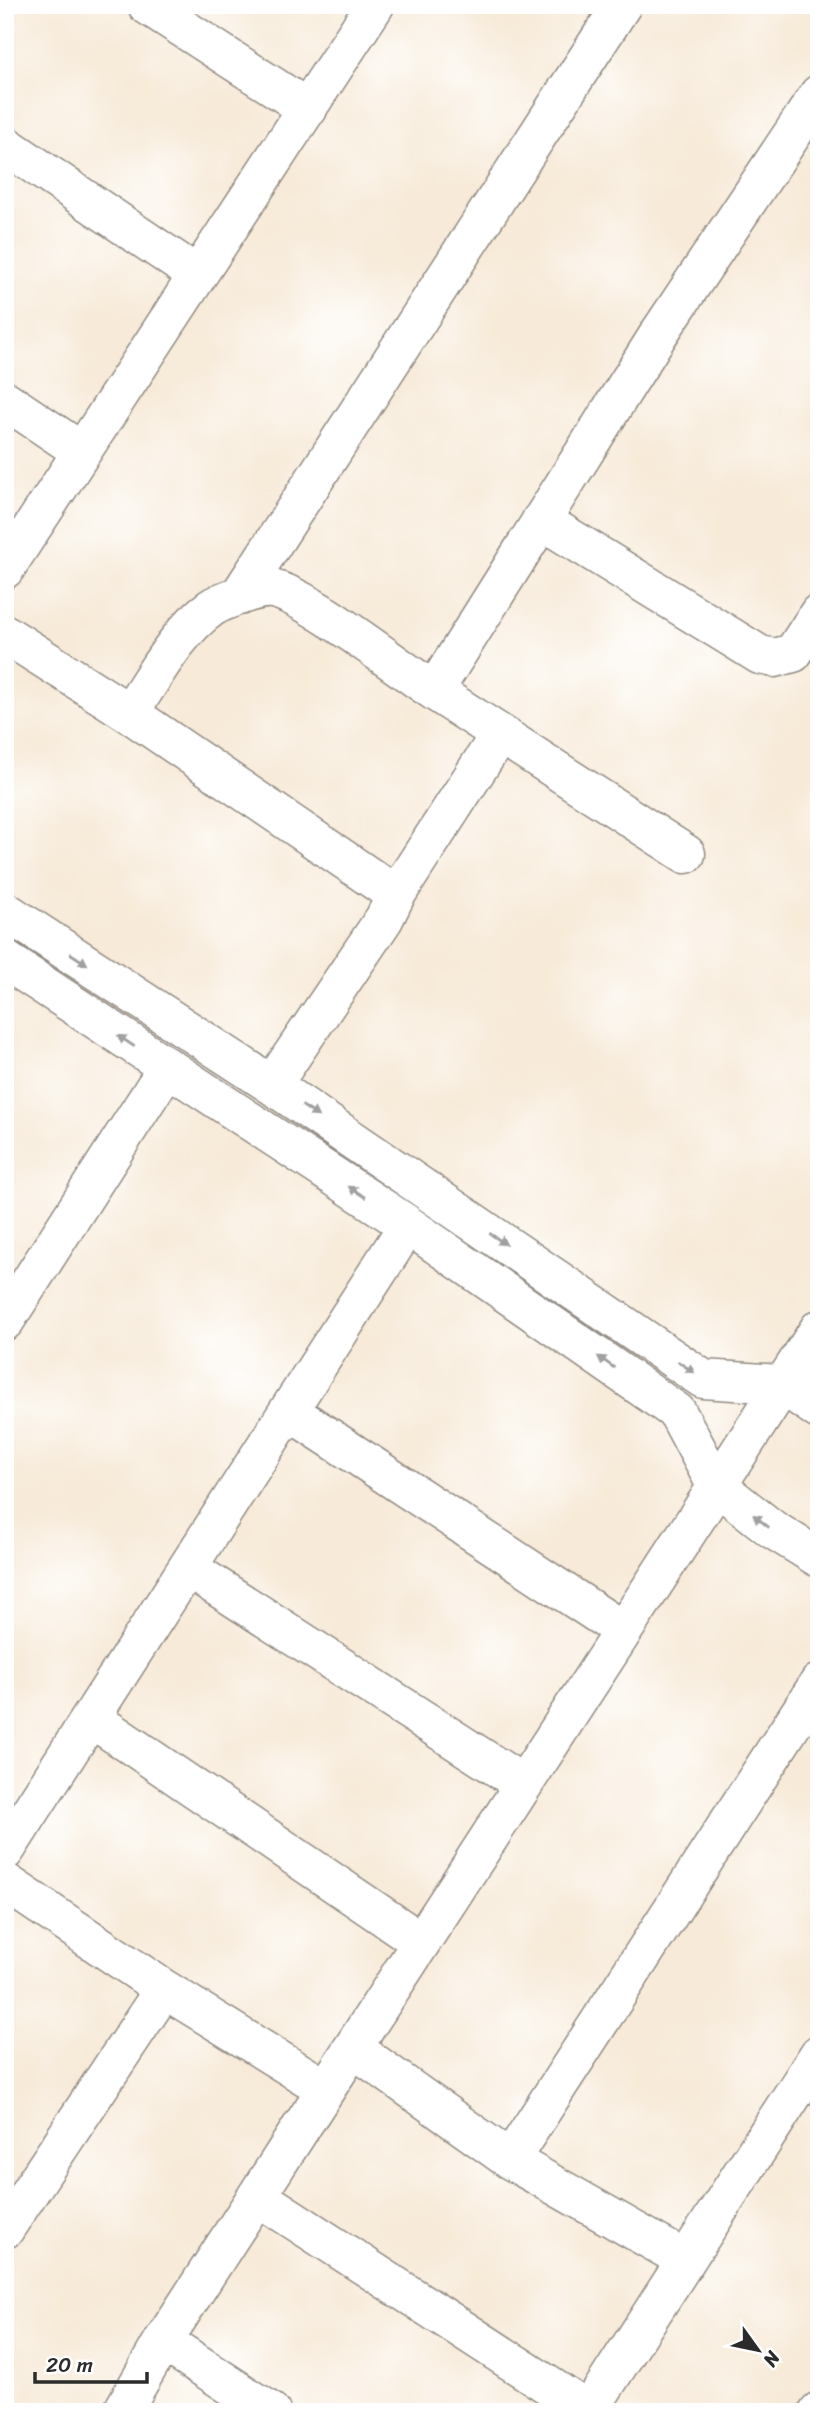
<svg xmlns="http://www.w3.org/2000/svg" width="824" height="2417" viewBox="0 0 824 2417" font-family="Sriracha,sans-serif">
  <style>
    .lines { fill: none; stroke-linecap: round; stroke-linejoin: round }
    .minor-casing { stroke: #918a82; stroke-width: 41 }
    .minor { stroke: #fff; stroke-width: 38 }
    .oneway { fill: #a0a0a0 }
  </style>
  <rect width="100%" height="100%" fill="#fff"/>
  <filter id="ink" filterUnits="userSpaceOnUse"><feTurbulence type="fractalNoise" baseFrequency=".0143" numOctaves="2"/><feDisplacementMap in="SourceGraphic" scale="14" xChannelSelector="R" yChannelSelector="G"/><feConvolveMatrix kernelMatrix="1 2 1 2 8 2 1 2 1" color-interpolation-filters="sRGB"/></filter>
  <filter id="wash" filterUnits="userSpaceOnUse"><feTurbulence type="fractalNoise" baseFrequency=".00686" numOctaves="4" result="noise"/><feDisplacementMap in="SourceGraphic" scale="28" xChannelSelector="R" yChannelSelector="G"/><feGaussianBlur stdDeviation="1.57" result="paint"/><feColorMatrix in="noise" values="0 0 0 0 0 0 0 0 0 0 0 0 0 0 0 0 0 1.4 0 .05"/><feComposite in="paint" operator="in"/></filter>
  <g filter="url(#wash)">
    <rect width="100%" height="100%" fill="#f7ead8"/>
  </g>
  <g filter="url(#ink)">
    <g class="lines">
      <g class="minor-casing">
        <path id="minor" d="M147,5L308,109
          M5,145L197,275
          M5,400L81,451
          M541,520L760,655L775,658L793,653L819,613
          M5,569L375,5
          M239,596L622,5
          M5,634L129,713L396,895L384,919L272,1085
          M434,691L686,854
          M129,713C153,679 176,633 211,608C221,601 259,587 272,589C307,595 398,668 434,691L660,332L819,94
          M396,895L500,734
          M5,911L272,1085L703,1379L781,1384L819,1410
          M5,960L408,1225L677,1412L716,1485L772,1529L819,1558
          M5,1321L167,1068
          M289,1411L622,1630
          M188,1568L523,1784
          M91,1718L421,1942
          M5,1851L408,1225
          M5,1882L164,1989L326,2089
          M353,2048L510,2160L686,2260
          M510,2160L819,1683
          M257,2196L588,2411
          M5,2229L164,1989
          M163,2341L271,2412
          M122,2412L163,2341L326,2089L819,1329
          M588,2412L819,2054
          M818,2412L819,2411"/>
      </g>
      <use href="#minor" class="minor"/>
    </g>
    <defs><path id="oneway-solid" d="M-6-.8H1V-3.2L6.5 0L1 3.2V.8H-6Z" transform="scale(1.75)"/></defs>
    <g class="oneway">
      <use href="#oneway-solid" transform="translate(79 959) rotate(33)"/>
      <use href="#oneway-solid" transform="translate(126 1041) rotate(-146)"/>
      <use href="#oneway-solid" transform="translate(310 1111) rotate(34)"/>
      <use href="#oneway-solid" transform="translate(357 1192) rotate(-147)"/>
      <use href="#oneway-solid" transform="translate(498 1239) rotate(34)"/>
      <use href="#oneway-solid" transform="translate(606 1362) rotate(-145)"/>
      <use href="#oneway-solid" transform="translate(686 1367) rotate(34)"/>
      <use href="#oneway-solid" transform="translate(761 1521) rotate(-141)"/>
    </g>
  </g>
  <rect width="824" height="2417" fill="none" stroke="#fff" stroke-width="28"/>
  <g transform="translate(758 2350) rotate(123)" stroke="#ffffff" stroke-width="5" paint-order="stroke">
  <path d="M0-5L12 26L0 18L-12 26Z" fill="#2b2b2b"/>
  <text y="-10" font-size="19" font-weight="bold" text-anchor="middle" fill="#2b2b2b">N</text>
  </g>
  <path d="M35 2372v10h112v-10" fill="none" stroke="#2b2b2b" stroke-width="3.5"/>
  <text x="46" y="2372" font-size="21" fill="#2b2b2b" stroke="#ffffff" stroke-width="5" paint-order="stroke">20 m</text>
</svg>
